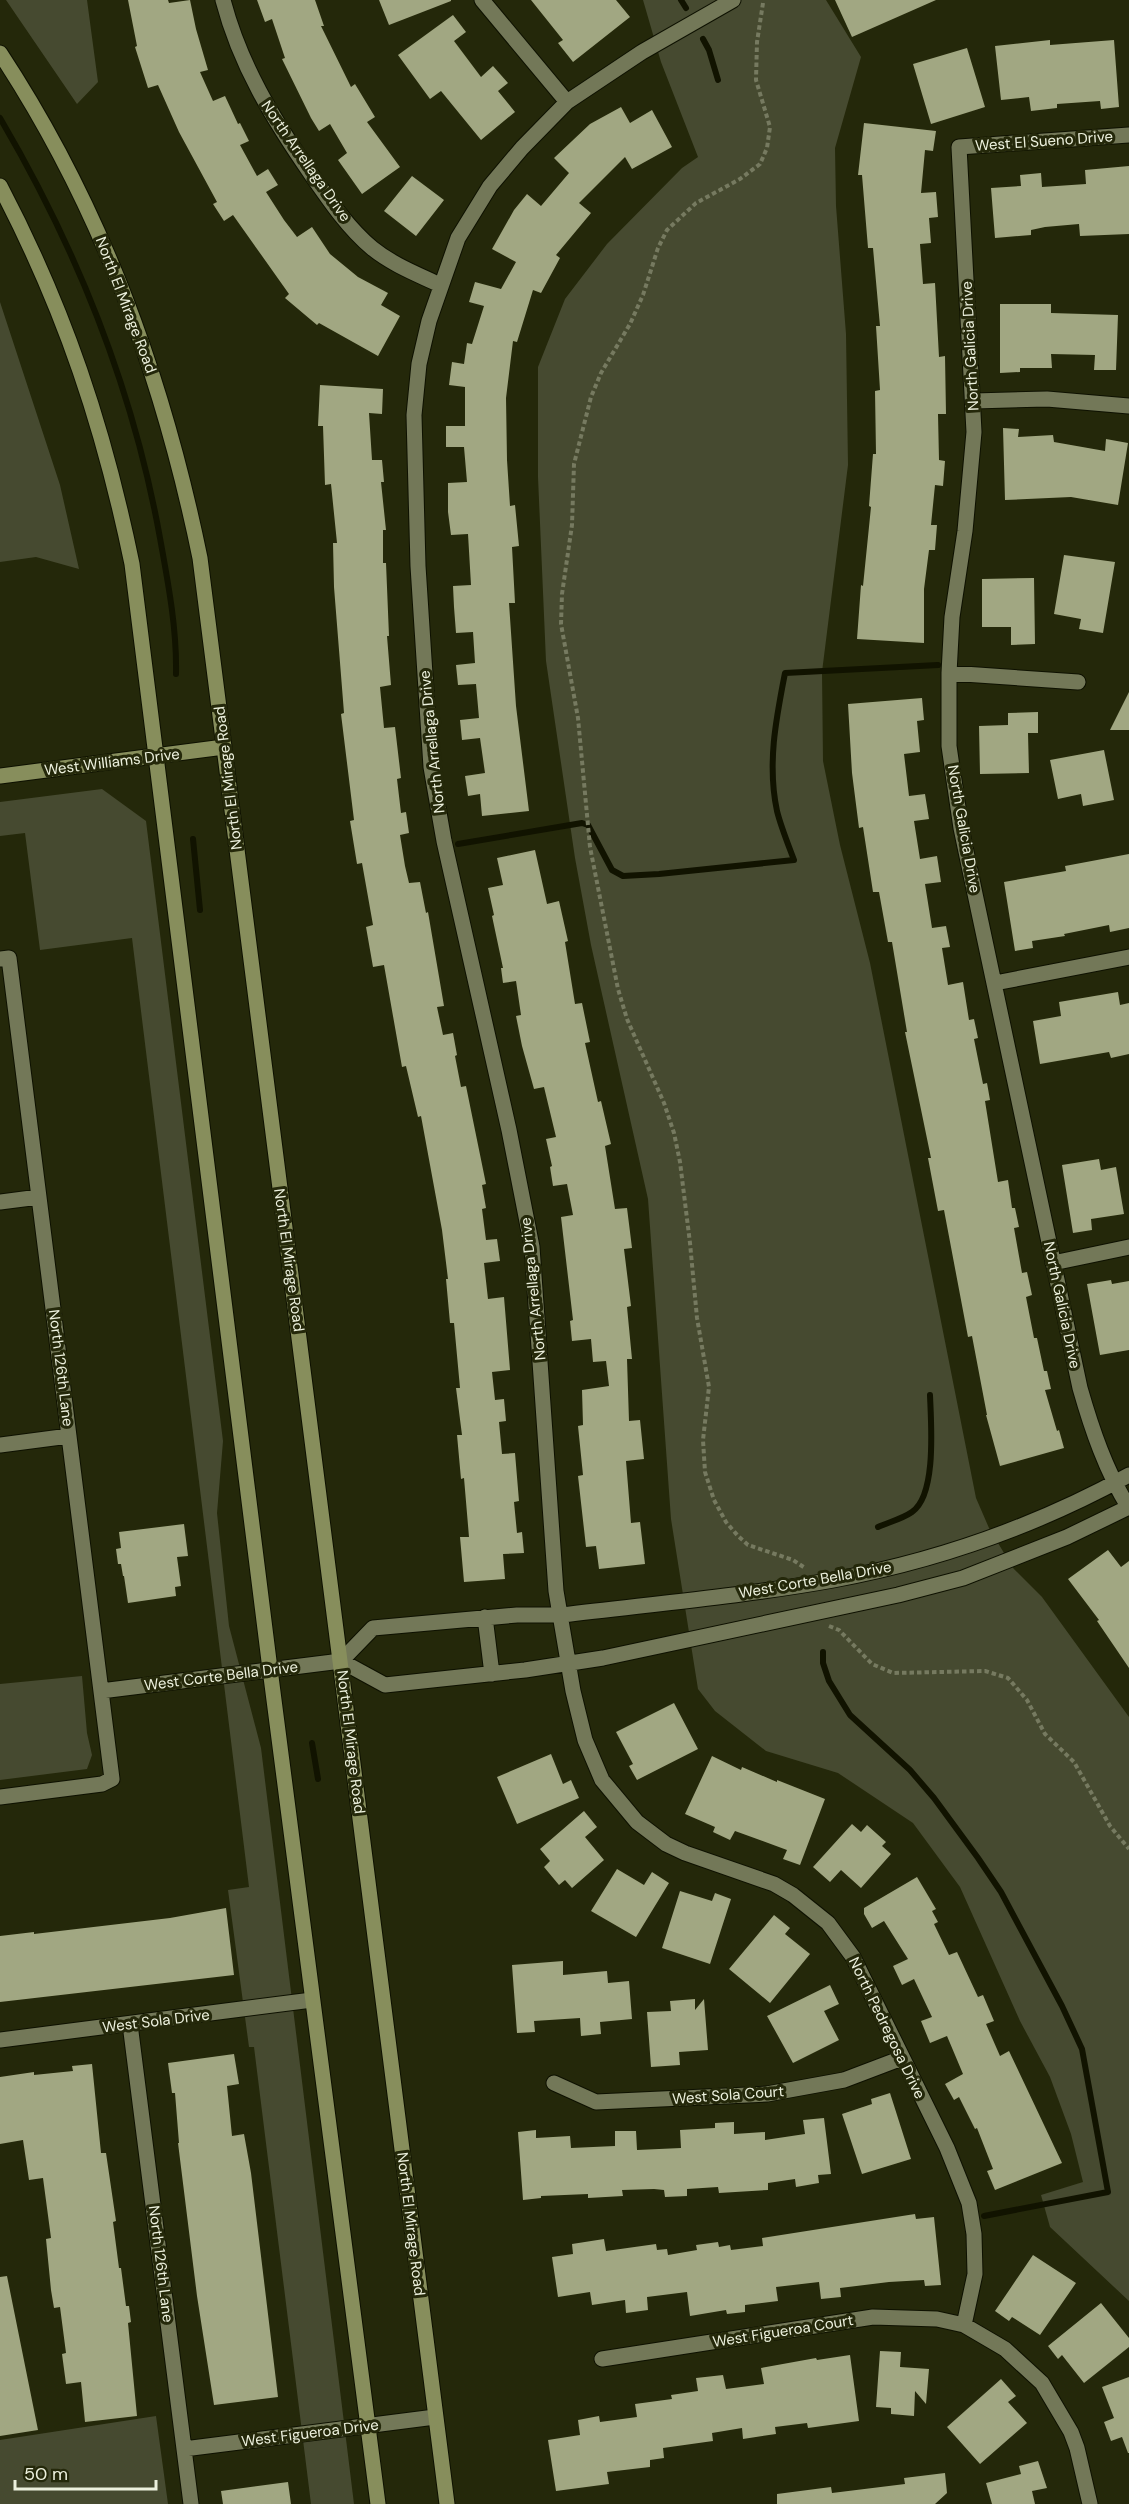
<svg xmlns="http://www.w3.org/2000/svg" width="1129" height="2504" viewBox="0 0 1129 2504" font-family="'DM Sans',sans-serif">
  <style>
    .green { fill: #464a30 }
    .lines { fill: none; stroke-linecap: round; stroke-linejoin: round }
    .stream { stroke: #111300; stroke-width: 6 }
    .building { fill: #a1a782 }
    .street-casing { stroke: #0e1100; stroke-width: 17 }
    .secondary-casing { stroke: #0e1100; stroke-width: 17 }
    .path { stroke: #767a60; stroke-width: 4; stroke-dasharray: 4.5 3; stroke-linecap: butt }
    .street { stroke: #737858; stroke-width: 15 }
    .secondary { stroke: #878e5c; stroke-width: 15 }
    .labels { text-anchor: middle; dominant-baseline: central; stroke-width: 6; stroke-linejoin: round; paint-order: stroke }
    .street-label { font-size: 15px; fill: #ecf0dd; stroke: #24280a }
  </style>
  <rect width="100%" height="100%" fill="#24280a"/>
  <path class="green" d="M6,0H87L98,82L77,104Z
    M643,0H826L861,57L835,148L836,206L846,334L848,465L822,672L823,761L840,845L870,963L976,1498L989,1528L1013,1568L1042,1597L1129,1717V2301L1050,2227L1041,2195L1083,2182L1071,2134L1050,2077L1020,2021L960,1887L913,1823L838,1773L766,1751L715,1711L698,1689L671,1519L648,1199L591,945L575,858L546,661L538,477V367L565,299L607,244L682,168L698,157L661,62Z
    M0,302L60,485L79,569L36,557L0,562Z
    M102,789L146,821L223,1441L217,1513L229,1626L261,1748L354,2504H311L254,2047H249L228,1890L249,1887L132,938L40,950L25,833L0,836V802Z
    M82,1676L87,1733L92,1755L87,1769L0,1780V1684Z
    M156,2416L168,2504H0V2440Z"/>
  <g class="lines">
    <path class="stream" d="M681,0L686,8
      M703,39L709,50L718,80
      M0,118C77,249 133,388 160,538C168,582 177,629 176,674
      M193,839L200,910
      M458,844L582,823L588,825L612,870L623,876L659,874L794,860C788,844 781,827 777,811C767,764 776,719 785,673L938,665
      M878,1527C889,1522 902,1519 912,1512C937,1495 931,1423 930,1395
      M823,1652V1663L829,1681L850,1715L910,1770L934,1798L978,1858L1001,1892L1062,2006L1082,2049L1108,2192L984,2216
      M312,1743L318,1779"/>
  </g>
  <path class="building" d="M128,0H168L169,3L190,0L196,29L208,70L200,72L213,101L225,96L238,124L240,123L249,141L240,145L257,176L268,169L278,185L266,192L284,220L297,237L312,227L330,254L358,277L388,293L381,305L400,316L378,356L319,323L317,325L285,298L289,294L233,215L224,221L213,204L217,202L179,132L158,85L148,88L135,47L137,46Z
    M257,0H315L324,26H321L351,87L355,84L375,117L367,122L400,167L362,194L338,160L347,153L330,124L319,131L311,118L282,59L285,58L272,19L265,22Z
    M379,0H451V1L389,25Z
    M531,0H616L630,17L573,62L558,43L563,40Z
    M835,0H936L852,37Z
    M453,15L466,32L454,41L481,77L493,66L508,83L498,91L515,112L481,140L441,91L430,99L398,55Z
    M1050,40V45L1114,40L1119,107L1101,109L1100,101L1057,104V108L1031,111L1029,97L1001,100L995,46Z
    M967,48L985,107L931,124L913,64Z
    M621,107L630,123L652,110L672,147L632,169L625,157L579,203L591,213L556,255L560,258L541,293L533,290L517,342L513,341L506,398L507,460L510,506L515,505L519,546L512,547L515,603H509L516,706L529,811L482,816L480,794L468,796L465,776L485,773L480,738L462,740L460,720L479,718L476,684L458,685L456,665L475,663L473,632L456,633L454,607L453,586L471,585L468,534L451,535L448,512V483L467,482L464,447H446V426H465V387L449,385L452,362L464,364L467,343L472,344L484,306L469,302L475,282L501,289L516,262L492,249L514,210L527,194L541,206L569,173L554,158L590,124Z
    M864,123L936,131L933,151L925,150L921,193L936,192L938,217L929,218L931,243L920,244L923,284L935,283L939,357L945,356L946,414H938L939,460L945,461L943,486L935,485L931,525H937L935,550H929L924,589V643L857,639L861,585L863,586L871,507L869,506L873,454H876L875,391L880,390L876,326H880L873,248H868L862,175H858Z
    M1129,166V234L1080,236L1079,224L1045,227L1031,230V235L995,238L991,188L1021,186L1020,175L1041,173L1042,187L1086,184L1085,170Z
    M412,176L444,200L416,236L384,211Z
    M1000,304H1051V313L1118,315L1116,370H1094L1095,355L1051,354L1052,368H1020V372L1000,373Z
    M320,385L383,389L382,414L369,413L372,460H382L384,482H381L386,530H383V563H386L389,636H387L391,685L380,687L384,728L395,727L401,778L397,779L401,813L406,812L409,833L400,835L405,866L409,883L420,882L426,913L428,912L444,1006L437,1007L443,1035L453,1033L457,1055L455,1056L461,1087L466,1086L486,1184L482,1185L486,1208L482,1209L486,1240L497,1239L500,1261L484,1263L488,1299L504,1297L510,1370L492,1372L495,1400L504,1399L506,1421L499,1422L502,1454L515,1453L519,1501L514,1502L517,1533L522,1532L524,1553L503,1554L505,1579L464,1582L460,1537H469L464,1478L461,1479L457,1435H462L456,1388H460L454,1323H450L446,1279H448L442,1230L421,1116L418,1117L406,1066L402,1067L384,965L373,967L366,927L373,925L362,863L357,864L350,821L354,820L341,714L344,713L334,587L333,543H337L331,484L325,485L323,426H318Z
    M1003,428L1019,429L1018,437L1053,435L1054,442L1105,451L1106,439L1128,443L1118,505L1071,497L1005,500Z
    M1064,555L1115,562L1103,633L1079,629L1081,619L1054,614Z
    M1034,578L1035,644L1011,645V627H982V579Z
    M1129,692V730H1110Z
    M922,698L924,720L917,721L920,752L904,754L909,796L925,794L929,819L914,821L920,859L937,856L941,882L925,884L932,928L946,926L950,947L942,948L948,985L963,982L969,1020L974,1019L978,1038L974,1039L983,1084L987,1083L990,1100L985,1101L998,1182L1008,1180L1012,1208H1015L1019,1227L1014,1228L1022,1273L1027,1272L1032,1295L1026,1297L1034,1338H1037L1044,1371H1047L1051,1389L1045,1390L1057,1431L1059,1430L1064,1448L1000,1466L986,1415H987L972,1336L968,1337L944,1210L938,1211L928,1158H931L905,1032H907L892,942H888L879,892H873L863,827L859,828L852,773L848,704Z
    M1038,712V733H1028L1029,773L980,774L979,726L1008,725V713Z
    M1104,750L1114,800L1083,806L1081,794L1058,799L1050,760Z
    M535,850L547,904L559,901L568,941L565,942L575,1004L582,1003L590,1042L585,1043L598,1102L601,1101L611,1144L605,1146L615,1209L627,1208L632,1248L624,1249L631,1306L627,1307L632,1359H627L629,1421L640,1420L644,1459L626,1461L631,1523L640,1522L645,1564L599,1569L596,1546L586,1547L578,1476L583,1475L578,1426L583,1425L582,1390L609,1386L606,1361L593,1362L591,1339L572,1341L570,1321L573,1320L561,1217L573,1215L567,1184L553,1186L550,1167L552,1166L546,1139L556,1137L544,1087L534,1089L522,1046L516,1016L521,1015L516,981L503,983L501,968H503L492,916L494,915L488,888L503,885L497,858Z
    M1129,854V928L1110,932L1109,925L1064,934L1065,936L1032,941L1033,948L1015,951L1004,882L1066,871L1065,866Z
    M1118,992L1120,1005L1129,1003V1054L1111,1058L1109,1052L1040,1064L1033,1021L1061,1016L1059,1002Z
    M1099,1159L1101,1170L1116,1167L1124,1214L1091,1219L1092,1230L1073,1233L1062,1165Z
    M1111,1280L1112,1284L1129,1281V1350L1100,1355L1087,1284Z
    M184,1524L188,1556L177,1557L181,1586L175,1587L176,1596L128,1603L124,1576H123L121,1564H118L116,1549L121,1548L119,1532Z
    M1108,1550L1121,1567L1129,1561V1668L1097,1621L1099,1620L1068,1579Z
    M674,1703L698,1749L637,1780L629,1766L633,1764L616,1732Z
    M551,1754L563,1784L571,1780L579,1798L517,1824L497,1777Z
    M712,1756L741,1770L742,1767L777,1782V1780L825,1799L800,1865L783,1859L787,1850L735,1831L730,1840L713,1832L715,1827L685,1814Z
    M584,1811L597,1827L585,1837L604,1860L572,1888L565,1880L559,1885L544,1867L550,1861L540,1849Z
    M852,1824L861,1832L867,1825L886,1842L882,1846L891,1854L861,1888L841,1870L830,1882L813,1867Z
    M617,1869L644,1885L652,1872L669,1883L636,1937L591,1911Z
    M917,1877L936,1909L932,1911L938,1922L934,1924L949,1955L957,1952L978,1997L983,1995L994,2021L986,2024L1000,2056L1009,2051L1062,2163L995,2190L987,2171L993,2169L977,2128L975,2129L959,2097L954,2100L945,2084L963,2074L947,2036L930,2043L921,2021L932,2017L914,1979L902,1985L893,1966L908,1959L884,1921L872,1928L864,1914V1908Z
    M680,1891L712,1901L715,1893L731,1899L710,1964L662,1948Z
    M226,1908L234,1975L0,2002V1936L34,1932V1934L170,1918Z
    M774,1915L790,1928L785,1934L810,1954L770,2003L729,1969Z
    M563,1961V1975L607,1971L608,1983L629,1981L632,2019L600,2022L601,2034L581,2036L580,2018L534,2021L535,2032L517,2033L512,1965Z
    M830,1985L839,2004L824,2011L839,2040L793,2063L767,2016Z
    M695,1999V2010L704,1999L708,2050L679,2052L680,2065L651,2067L647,2012L671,2011L670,2001Z
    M234,2054L239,2084L227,2086L232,2136L244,2134L251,2173L278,2397L214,2405L197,2296L178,2143H179L175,2093H172L168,2063Z
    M92,2064L101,2153H106L116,2221L113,2222L119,2268H121L126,2306H129L131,2322L128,2323L137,2416L85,2422L81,2382L66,2384L62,2354L66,2353L60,2307L54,2308L51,2290L46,2239L51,2238L43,2178L29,2180L23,2140L0,2144V2077L34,2072V2075L73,2071L72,2066Z
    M890,2093L911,2159L862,2174L842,2114L872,2104L871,2099Z
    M824,2118L831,2174L818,2175L819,2183L796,2187L795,2179L768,2183V2190L719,2193L718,2187L687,2189V2196L665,2197L664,2190L654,2189L622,2190L623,2196L588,2198V2194L541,2196V2198L523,2200L518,2132L536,2130V2138L570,2136L571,2148L615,2146V2131H636L637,2150L681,2148L680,2130L715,2128V2123L734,2122V2134L765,2132V2140L805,2134L803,2120Z
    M915,2214L916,2219L934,2217L941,2285L925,2286L924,2280L889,2282L840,2288L841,2297L821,2299L819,2282L776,2287L778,2301L745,2305V2312L727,2314L726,2310L690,2316L687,2292L647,2297L648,2310L626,2313L625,2300L592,2305L590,2292L558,2297L552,2257L573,2254L572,2244L604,2239L606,2251L656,2244L657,2250L667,2249L668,2255L697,2250L696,2245L718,2242L719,2247L730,2245L731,2250L763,2246L762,2238Z
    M1033,2255L1076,2283L1040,2335L1012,2317L1009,2321L995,2311Z
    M7,2276L38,2430L0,2436V2277Z
    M1101,2303L1129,2338V2347L1084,2383L1062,2355L1058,2359L1048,2346Z
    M880,2351L901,2352L900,2367L929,2369L926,2404L915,2391L914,2416L891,2414V2408L876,2407Z
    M850,2355L859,2421L808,2428L807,2423L775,2427L776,2434L743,2439L742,2428L712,2433L713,2441L663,2448L664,2458L650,2460V2467L607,2472L609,2484L556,2491L548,2440L580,2435L578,2420L599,2416L600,2422L637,2417L635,2404L672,2399L671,2395L698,2391L696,2378L723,2375L726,2389L764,2384L761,2368L816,2358L817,2360Z
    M1129,2377V2453H1128L1122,2437L1111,2441L1104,2422L1114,2418L1102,2387Z
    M1001,2379L1016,2396L1008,2402L1027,2423L980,2464L947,2427Z
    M1038,2461L1047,2488L1032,2491L1035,2504H992L986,2483L1021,2474L1019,2466Z
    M945,2473L947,2493L935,2504H777V2494L831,2487L832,2493L905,2484L904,2478Z
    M288,2482L291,2504H223L221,2491Z"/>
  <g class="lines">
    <g class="street-casing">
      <path id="street" d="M223,0C240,65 273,119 311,174C329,200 348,228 372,248C393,265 417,274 440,285
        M482,0L567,102
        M733,0L642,52L567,102L522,148L490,186L458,238L429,321L419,364L414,415L418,566L431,767L444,841L509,1130L532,1247L556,1591L573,1691L585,1740L602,1780L637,1822L666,1844L685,1853L774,1884L793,1895L828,1923L853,1957L947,2148L969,2203L974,2234L975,2274L964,2325
        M1129,135L959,147L974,432L965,531L952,617L949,673V746L961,828L1080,1388C1092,1430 1106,1471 1129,1508
        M974,401L1047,399L1129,406
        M949,673L1078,682
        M0,959L9,958L112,1779L102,1784L0,1797
        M995,983L1129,957
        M0,1202L39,1197
        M1053,1263L1129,1247
        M0,1445L69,1436
        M485,1617L492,1674
        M341,1661L373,1628L517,1615H562C652,1604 744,1596 833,1580C936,1561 1038,1525 1129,1475
        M101,1691L341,1661L385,1685L525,1670L603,1658L898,1595L963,1578L1067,1537L1129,1507
        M130,2024L191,2504
        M0,2040L312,2000
        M554,2083L596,2102L767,2094L844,2080L902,2058
        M602,2359L873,2317L937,2319L964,2325L1005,2349L1042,2383L1071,2432L1077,2448L1090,2504
        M184,2449L435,2417"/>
    </g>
    <g class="secondary-casing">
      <path id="secondary" d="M0,53C102,208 163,378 200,558L447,2504
        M0,186C65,310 104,428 132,564L270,1669L378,2504
        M0,776L224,747"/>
    </g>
    <path class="path" d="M763,3L757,42L756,80L770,127L767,148L760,164L740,179L696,203L667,230L658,248L643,295L630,324L601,373L591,397L574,464L572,525L562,594L561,624L578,718L590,847L618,989L627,1019L664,1103L674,1133L680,1162L690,1243L697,1318L709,1387L703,1440L705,1472L714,1500L726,1522L738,1536L748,1545L793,1560L805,1568
      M829,1626L839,1630L872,1664L893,1673L985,1671L1008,1678L1027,1700L1045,1734L1074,1762L1110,1826L1129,1849"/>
    <use href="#street" class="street"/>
    <use href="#secondary" class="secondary"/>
  </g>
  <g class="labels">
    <g class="street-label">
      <text transform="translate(1044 141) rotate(-4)">West El Sueno Drive</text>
      <text transform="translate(306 161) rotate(55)">North Arrellaga Drive</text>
      <text transform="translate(126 305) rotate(69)">North El Mirage Road</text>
      <text transform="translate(970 346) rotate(-93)">North Galicia Drive</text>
      <text transform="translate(432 742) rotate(-96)">North Arrellaga Drive</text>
      <text transform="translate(112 762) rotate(-7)">West Williams Drive</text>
      <text transform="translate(228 778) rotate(-97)">North El Mirage Road</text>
      <text transform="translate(964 829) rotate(80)">North Galicia Drive</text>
      <text transform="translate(289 1260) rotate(82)">North El Mirage Road</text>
      <text transform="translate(533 1289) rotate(-96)">North Arrellaga Drive</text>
      <text transform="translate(1062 1305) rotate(78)">North Galicia Drive</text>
      <text transform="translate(61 1368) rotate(83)">North 126th Lane</text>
      <text transform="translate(815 1580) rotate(-10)">West Corte Bella Drive</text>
      <text transform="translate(221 1676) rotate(-7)">West Corte Bella Drive</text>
      <text transform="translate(351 1742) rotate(83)">North El Mirage Road</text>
      <text transform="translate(156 2021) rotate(-7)">West Sola Drive</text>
      <text transform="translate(887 2028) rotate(64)">North Pedregosa Drive</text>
      <text transform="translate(728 2095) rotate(-4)">West Sola Court</text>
      <text transform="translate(411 2224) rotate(83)">North El Mirage Road</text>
      <text transform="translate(161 2264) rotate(83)">North 126th Lane</text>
      <text transform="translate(783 2331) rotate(-9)">West Figueroa Court</text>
      <text transform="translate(310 2433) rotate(-7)">West Figueroa Drive</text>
    </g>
  </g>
  <path d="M15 2480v9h141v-9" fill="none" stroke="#ecf0dd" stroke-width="3"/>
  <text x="24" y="2480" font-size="18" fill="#ecf0dd" stroke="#24280a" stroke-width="4.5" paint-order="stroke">50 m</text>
</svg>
